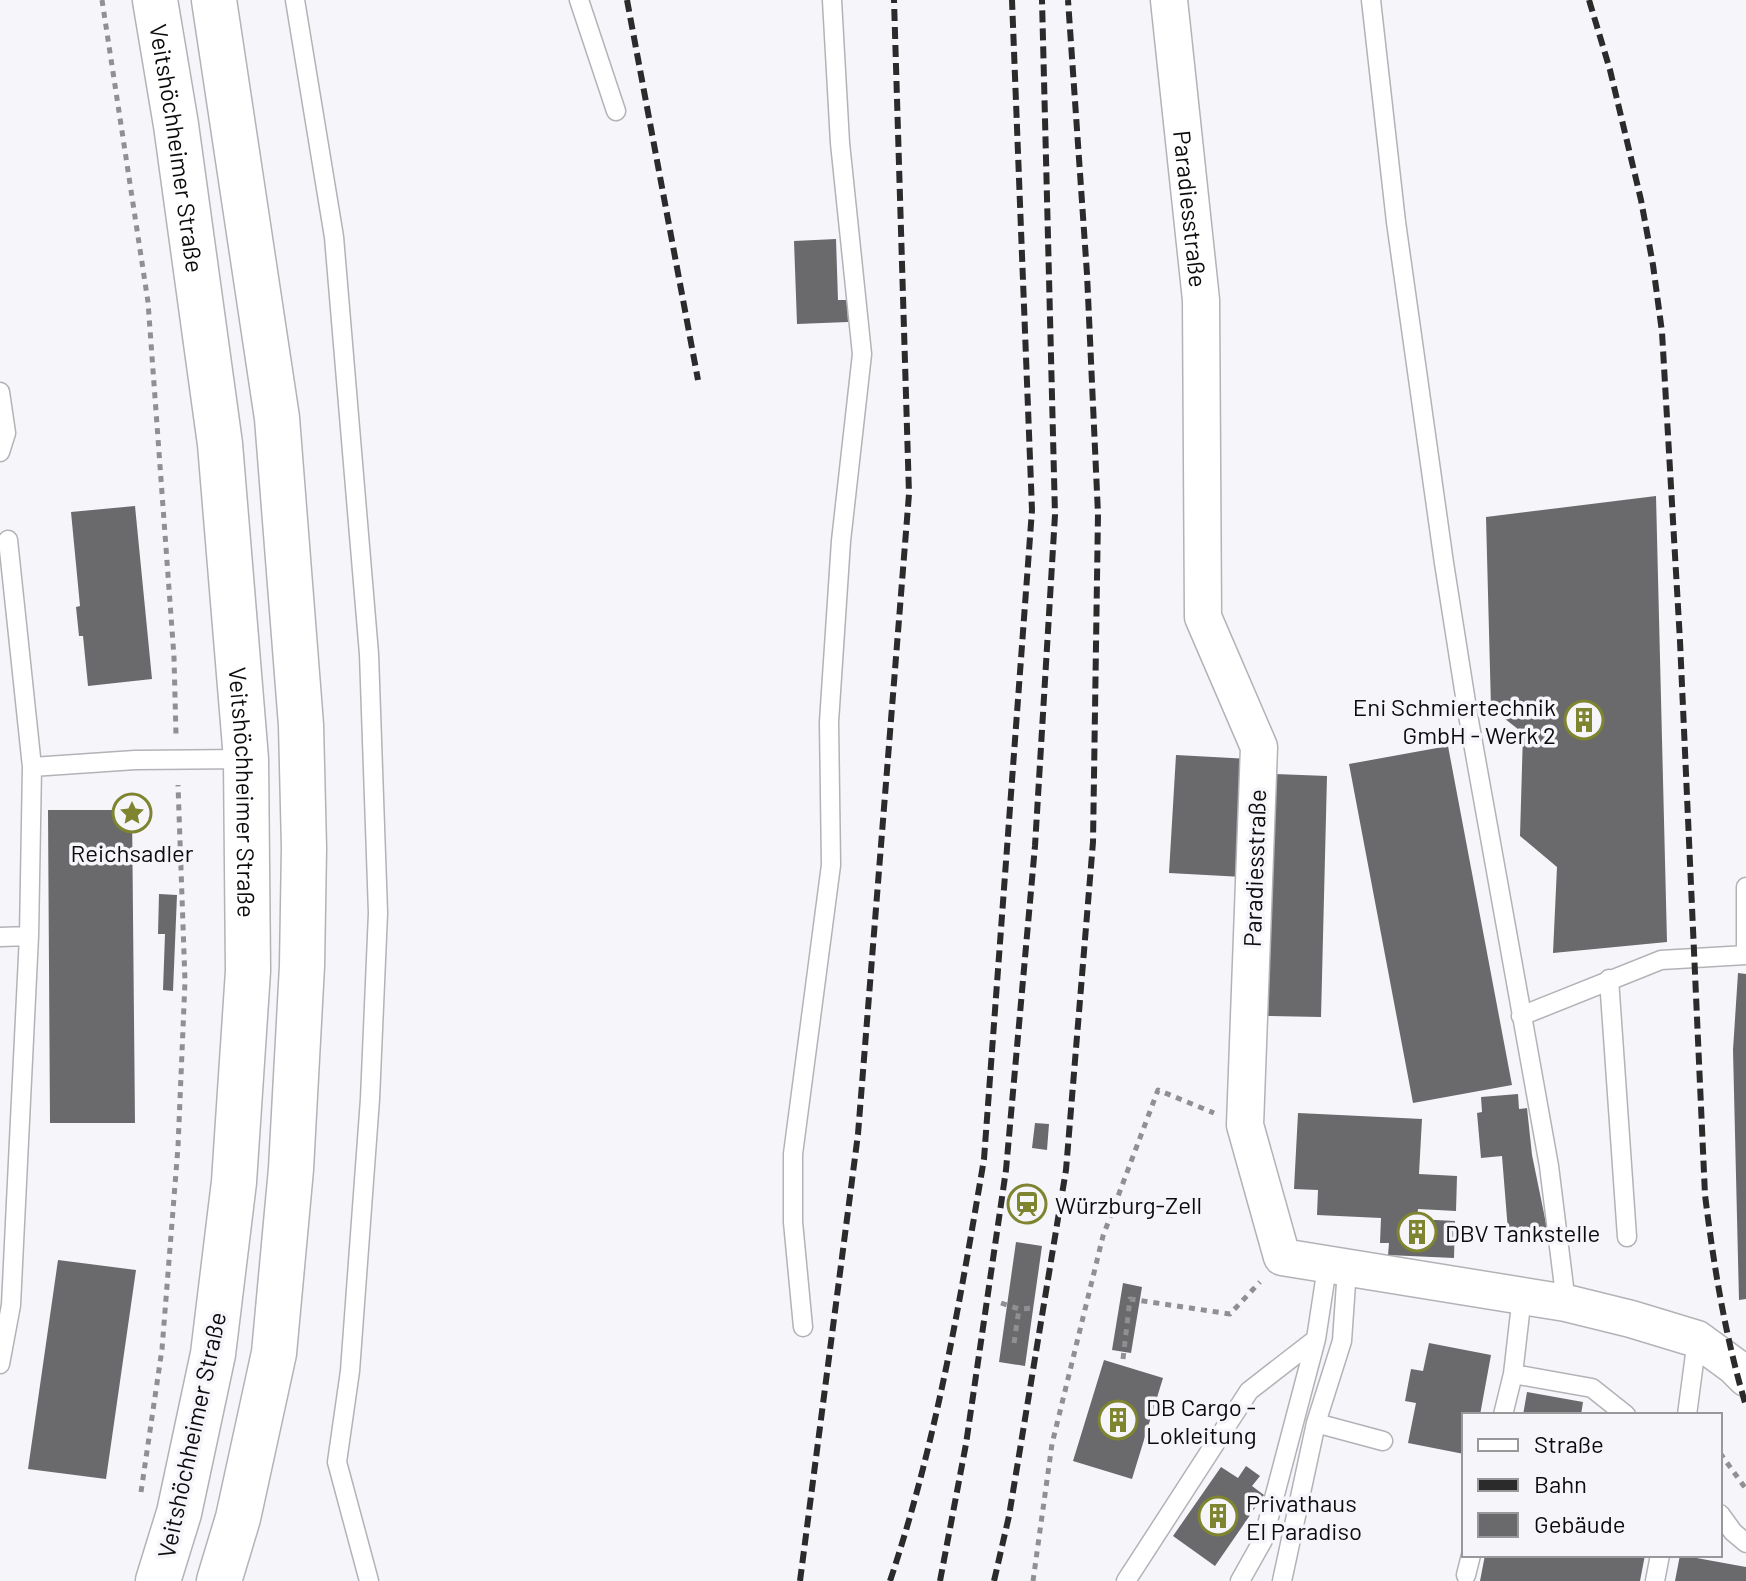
<svg xmlns="http://www.w3.org/2000/svg" width="1746" height="1581" viewBox="0 0 1746 1581" font-family="Barlow,sans-serif">
  <style>
    .building { fill: #6a6a6d }
    .lines { fill: none; stroke-linecap: round; stroke-linejoin: round }
    .service-casing { stroke: #b3b3b7; stroke-width: 21 }
    .minor-casing { stroke: #b3b3b7; stroke-width: 39 }
    .trunk-casing { stroke: #b3b3b7; stroke-width: 47 }
    .path { stroke: #909093; stroke-width: 5; stroke-dasharray: 6 6; stroke-linecap: butt }
    .service { stroke: #fff; stroke-width: 18 }
    .minor { stroke: #fff; stroke-width: 36 }
    .trunk { stroke: #fff; stroke-width: 44 }
    .rail { stroke: #2b2b2c; stroke-width: 6; stroke-dasharray: 12 6; stroke-linecap: butt }
    .labels { text-anchor: middle; dominant-baseline: central; stroke-width: 7; stroke-linejoin: round; paint-order: stroke }
    .street-label { font-size: 24px; fill: #0c0c0d; stroke: #f5f5fa }
    .poi-label { font-size: 24px; fill: #0c0c0d; stroke: #f5f5fa; text-anchor: start }
  </style>
  <rect width="100%" height="100%" fill="#f5f5fa"/>
  <path class="building" d="M836,239L838,300H847L848,322L797,324L794,241Z
    M1656,496L1667,942L1553,953L1557,867L1520,836L1523,733L1491,708L1486,517Z
    M135,506L152,679L88,686L83,636H79L76,607L80,606L71,512Z
    M1448,746L1512,1085L1413,1103L1349,764Z
    M1176,755L1250,759L1243,877L1169,873Z
    M1275,774L1327,776L1321,1017L1268,1016Z
    M48,810H132L135,1123H50Z
    M159,894L177,895L173,991L163,990L165,934H158Z
    M1738,973L1746,974V1299L1739,1300L1733,1050Z
    M1518,1094L1519,1109L1527,1108L1532,1155L1548,1233L1508,1231L1502,1156L1481,1158L1477,1113L1482,1112L1481,1097Z
    M1298,1113L1422,1119L1419,1174L1457,1176L1456,1211L1418,1209L1417,1219L1455,1221L1454,1258L1388,1255L1389,1243H1380L1381,1218L1317,1215L1318,1190L1294,1189Z
    M1035,1123L1049,1124L1047,1150L1032,1148Z
    M1016,1242L1042,1246L1025,1366L999,1362Z
    M58,1260L136,1270L106,1479L28,1469Z
    M1123,1283L1142,1287L1131,1353L1112,1350Z
    M1429,1343L1491,1355L1480,1415H1464V1454L1408,1443L1416,1403L1405,1401L1411,1369L1423,1371Z
    M1104,1360L1163,1378L1132,1479L1073,1461Z
    M1527,1392L1583,1402L1581,1415H1523Z
    M1246,1466L1260,1476L1252,1486L1264,1495L1215,1566L1173,1536L1221,1467L1238,1478Z
    M1485,1555H1645L1640,1581H1480Z
    M1680,1555L1746,1567V1581H1675Z"/>
  <g class="lines">
    <g class="service-casing">
      <path id="service" d="M295,0L334,237L369,654L378,913L370,1099L350,1371L337,1462L369,1581
        M579,0L616,111
        M1371,0L1396,222L1444,563L1468,715L1549,1166L1566,1303
        M0,392L6,433L0,452
        M32,767L135,760L246,759
        M1746,887V955
        M0,937L29,936
        M1609,979L1627,1237
        M1521,1016L1661,960L1746,955
        M803,1327L793,1222V1154L831,865L829,722L841,541L862,354L840,143L832,0
        M0,1364L11,1305L29,936L32,767L8,540
        M1513,1374L1522,1296
        M1503,1415L1513,1374L1592,1388L1626,1415
        M1687,1415L1697,1339
        M1316,1423L1383,1441
        M1720,1514L1733,1532L1746,1543
        M1466,1575L1471,1555
        M1126,1581L1249,1391L1316,1339
        M1240,1581L1263,1540L1316,1339L1327,1267
        M1282,1581L1316,1423L1342,1341L1347,1269
        M1655,1581L1660,1555"/>
    </g>
    <g class="minor-casing">
      <g id="minor">
        <path id="s1" d="M1169,0L1201,300L1203,617L1259,747L1245,1125L1282,1257L1566,1303L1631,1319L1697,1339L1734,1366L1746,1378"/>
      </g>
    </g>
    <g class="trunk-casing">
      <g id="trunk">
        <path id="s2" d="M155,0L176,125L220,444L246,759L248,971L234,1182L213,1354L179,1513L158,1581"/>
        <path d="M214,0L277,418L301,725L304,848L302,966L291,1169L274,1353L238,1518L219,1581"/>
      </g>
    </g>
    <path class="path" d="M102,0L148,302L174,657L176,735
      M1001,1303L1019,1309L1036,1308
      M1014,1343L1019,1309
      M1123,1359L1130,1299L1230,1314L1260,1282
      M1720,1453L1746,1489
      M141,1492L162,1349L178,1147L185,981L178,785
      M1033,1581L1052,1444L1103,1236L1158,1090L1214,1113"/>
    <use href="#service" class="service"/>
    <use href="#minor" class="minor"/>
    <use href="#trunk" class="trunk"/>
    <path class="rail" d="M627,0L698,380
      M1589,0L1610,70L1641,200L1653,265L1662,332L1680,641L1705,1195C1714,1267 1725,1336 1746,1406
      M800,1581L858,1134L909,494L894,0
      M890,1581C936,1444 960,1301 984,1159L986,1132L1032,510L1012,0
      M940,1581L966,1444L1006,1170L1035,846L1055,515L1042,0
      M994,1581L1009,1516L1066,1170L1093,842L1098,514L1087,274L1068,0"/>
  </g>
  <defs>
    <g id="building-ring" transform="scale(2)"><circle r="9.5" fill="#f5f5fa" stroke="#7e842f" stroke-width="1.5"/><path d="M-4-6H4V6H1V3H-1V6H-4ZM-2.5-4.3h1.7v1.8h-1.7ZM.8-4.3h1.7v1.8H.8ZM-2.5-1h1.7V.8h-1.7ZM.8-1h1.7V.8H.8Z" fill="#7e842f"/></g>
    <g id="sight-ring" transform="scale(2)"><circle r="9.5" fill="#f5f5fa" stroke="#7e842f" stroke-width="1.5"/><path d="M0-6L1.8-2.2L6-1.7L2.9 1.2L3.7 5.4L0 3.3L-3.7 5.4L-2.9 1.2L-6-1.7L-1.8-2.2Z" fill="#7e842f"/></g>
    <g id="station-ring" transform="scale(2)"><circle r="9.5" fill="#f5f5fa" stroke="#7e842f" stroke-width="1.5"/><path d="M-3-6H3Q5-6 5-4V2Q5 4 3 4L4.5 6H3L1.5 4h-3L-3 6H-4.5L-3 4Q-5 4-5 2V-4Q-5-6-3-6ZM-3.5-4v3h7v-3ZM-3.5 1v1.5H-2V1ZM2 1v1.5H3.5V1Z" fill="#7e842f"/></g>
  </defs>
  <g fill-rule="evenodd">
    <use href="#building-ring" x="1584" y="720"/>
    <use href="#sight-ring" x="132" y="813"/>
    <use href="#station-ring" x="1027" y="1204"/>
    <use href="#building-ring" x="1417" y="1232"/>
    <use href="#building-ring" x="1118" y="1420"/>
    <use href="#building-ring" x="1218" y="1516"/>
  </g>
  <g class="labels">
    <g class="street-label">
      <text stroke="none"><textPath href="#s2" startOffset="150">Veitshöchheimer Straße</textPath></text>
      <text stroke="none"><textPath href="#s1" startOffset="210">Paradiesstraße</textPath></text>
      <text stroke="none"><textPath href="#s2" startOffset="798">Veitshöchheimer Straße</textPath></text>
      <text transform="translate(1254 868) rotate(-88)">Paradiesstraße</text>
      <text transform="translate(191 1435) rotate(-78)">Veitshöchheimer Straße</text>
    </g>
    <g class="poi-label">
      <text x="1556" y="706" text-anchor="end">Eni Schmiertechnik<tspan x="1556" dy="28">GmbH - Werk 2</tspan></text>
      <text x="132" y="852" text-anchor="middle">Reichsadler</text>
      <text x="1055" y="1204">Würzburg-Zell</text>
      <text x="1445" y="1232">DBV Tankstelle</text>
      <text x="1146" y="1406">DB Cargo -<tspan x="1146" dy="28">Lokleitung</tspan></text>
      <text x="1246" y="1502">Privathaus<tspan x="1246" dy="28">El Paradiso</tspan></text>
    </g>
  </g>
  <rect x="1462" y="1413" width="260" height="144" fill="#f5f5fa" stroke="#98989b" stroke-width="2"/>
  <rect x="1478" y="1439" width="40" height="12" fill="#ffffff" stroke="#98989b" stroke-width="2"/>
  <text x="1534" y="1453" font-size="24" fill="#0c0c0d">Straße</text>
  <rect x="1478" y="1479" width="40" height="12" fill="#2b2b2c" stroke="#98989b" stroke-width="2"/>
  <text x="1534" y="1493" font-size="24" fill="#0c0c0d">Bahn</text>
  <rect x="1478" y="1513" width="40" height="24" fill="#6a6a6d" stroke="#98989b" stroke-width="2"/>
  <text x="1534" y="1533" font-size="24" fill="#0c0c0d">Gebäude</text>
</svg>
